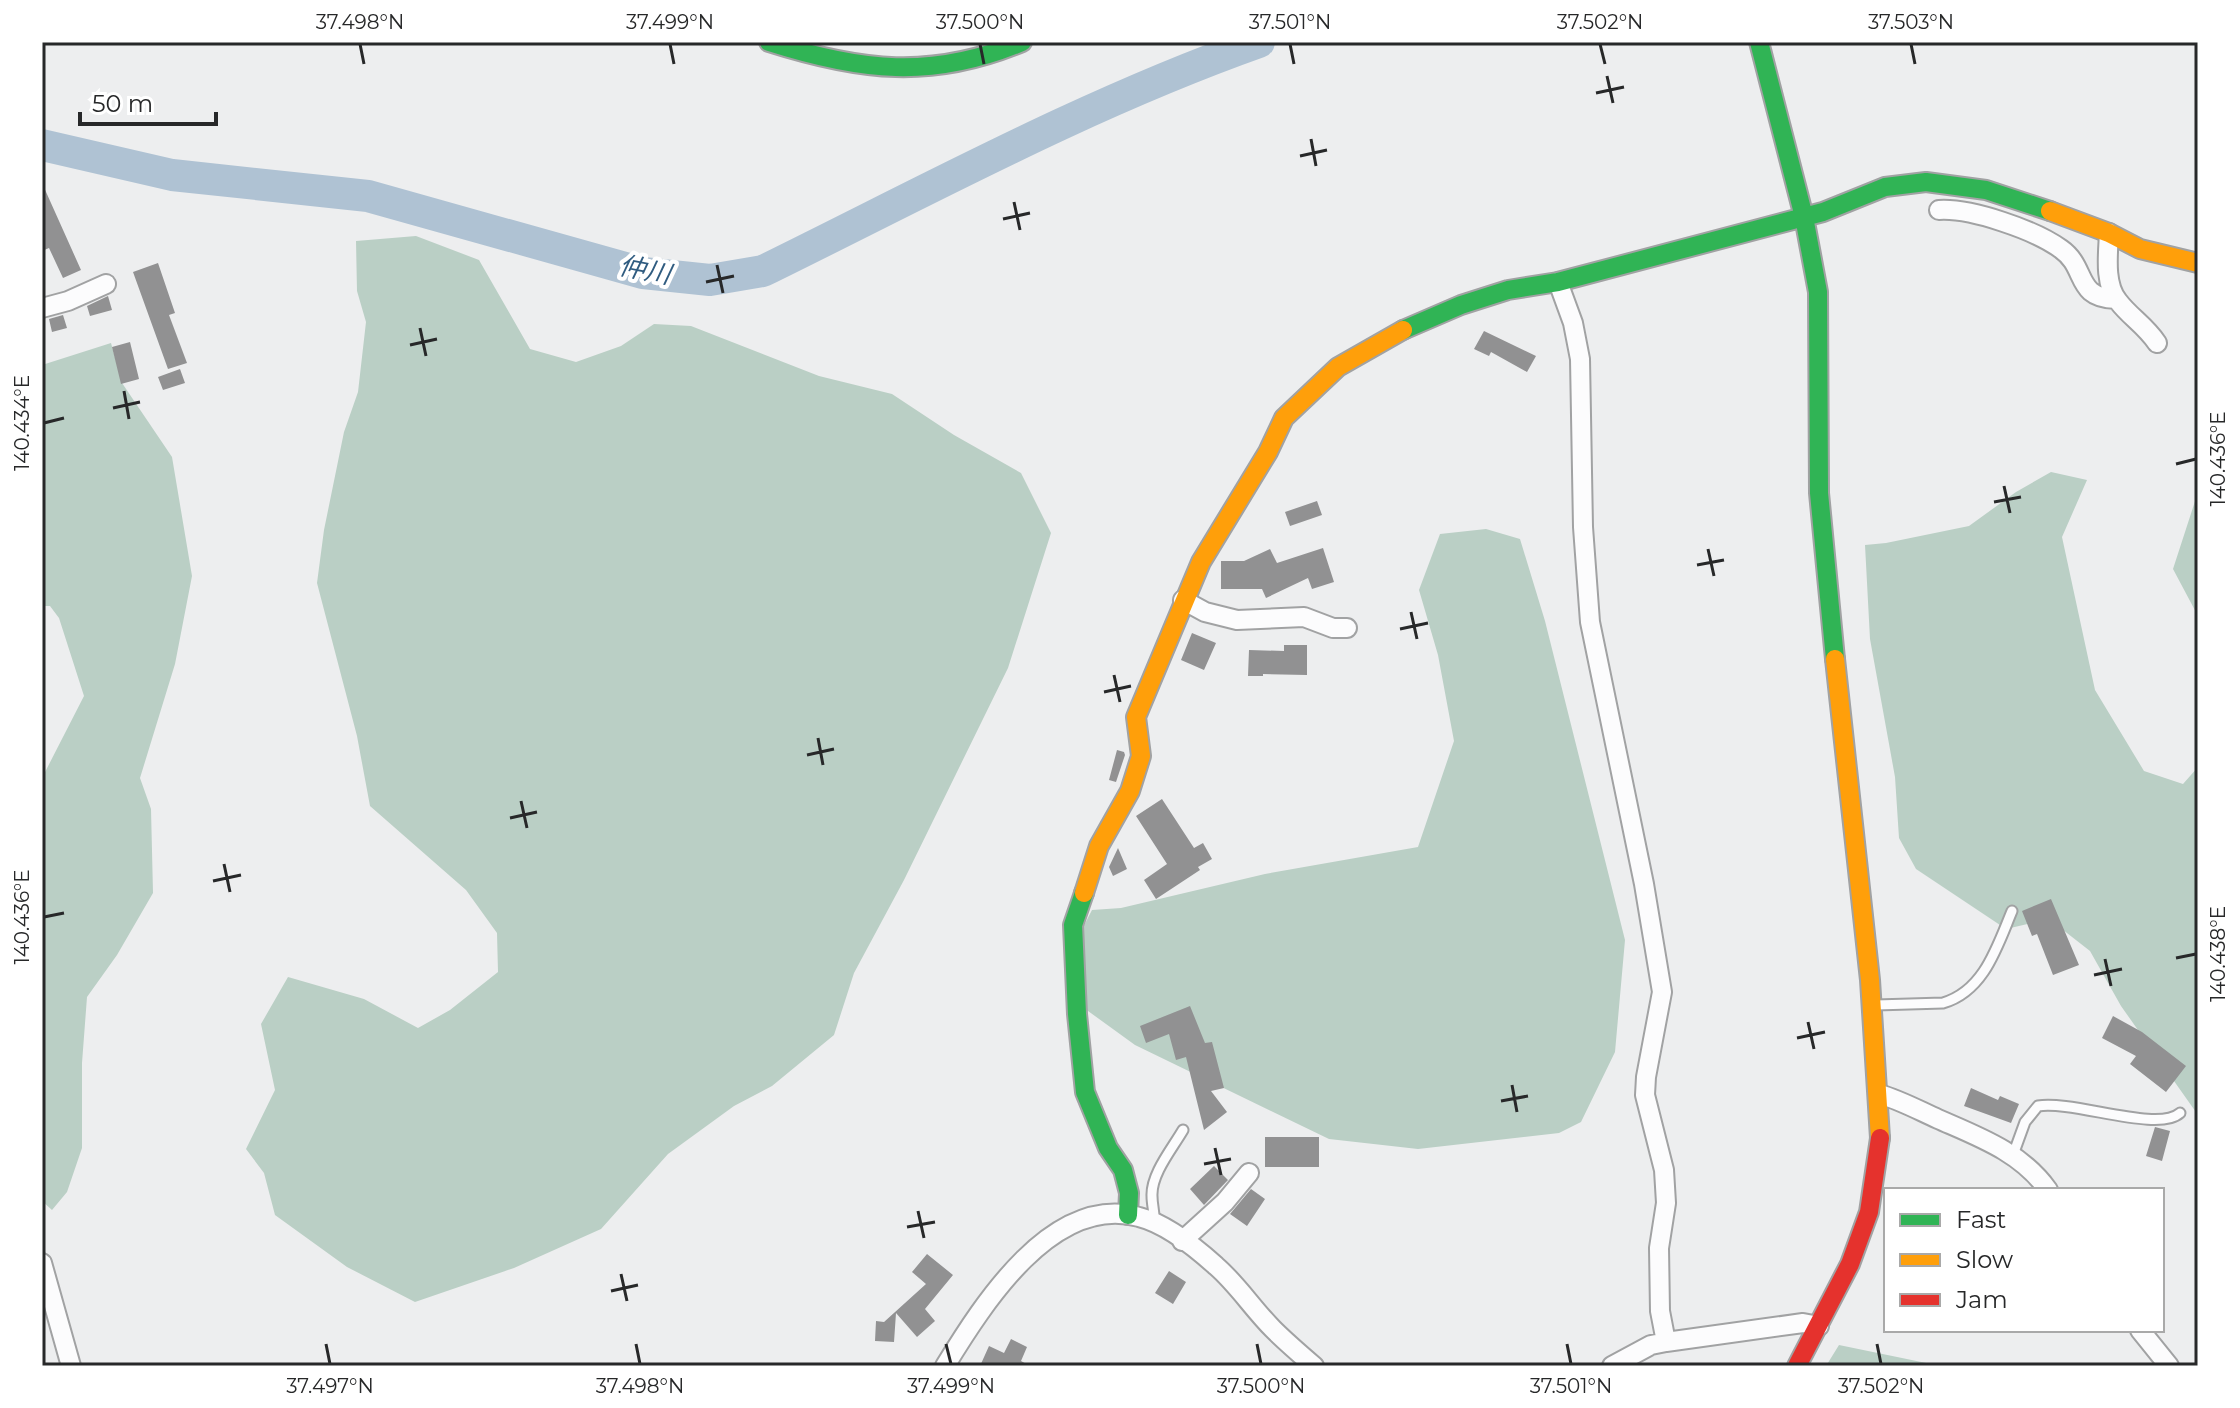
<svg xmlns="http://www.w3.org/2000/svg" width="2240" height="1408" viewBox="0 0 2240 1408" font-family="Montserrat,'Noto Sans JP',sans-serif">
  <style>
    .forest { fill: #bacfc5 }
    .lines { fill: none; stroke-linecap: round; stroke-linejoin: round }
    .river { stroke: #afc2d3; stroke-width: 32 }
    .building { fill: #919192 }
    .lane-casing { stroke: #a1a2a3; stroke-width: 13 }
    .street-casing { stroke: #a1a2a3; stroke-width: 22 }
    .fast-casing { stroke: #a1a2a3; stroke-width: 22 }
    .slow-casing { stroke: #a1a2a3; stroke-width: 22 }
    .jam-casing { stroke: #a1a2a3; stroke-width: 22 }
    .lane { stroke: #fcfcfd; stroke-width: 9 }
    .street { stroke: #fcfcfd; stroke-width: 18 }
    .fast { stroke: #30b455; stroke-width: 18 }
    .slow { stroke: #ff9f0a; stroke-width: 18 }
    .jam { stroke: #e5322d; stroke-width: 18 }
    .ticks { fill: none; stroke: #272829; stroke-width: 3 }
    .labels { text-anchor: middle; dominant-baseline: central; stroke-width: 8; stroke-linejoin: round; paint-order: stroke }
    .water-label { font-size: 26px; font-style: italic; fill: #305c80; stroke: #fff }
    .neatline { fill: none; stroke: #272829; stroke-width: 3 }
    .ticks-label { font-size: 20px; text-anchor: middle; fill: #272829 }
  </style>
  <rect width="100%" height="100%" fill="#edeeef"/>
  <path class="forest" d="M416,236L479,260L530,349L576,362L621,346L654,324L691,326L819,376L892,394L954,435L1021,473L1051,533L1008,668L904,880L854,973L834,1035L772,1086L734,1106L668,1154L601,1229L514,1268L415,1302L347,1267L275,1215L264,1173L246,1149L275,1090L261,1024L288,977L364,999L418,1028L450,1010L498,972L497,933L466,890L370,806L357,736L317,583L324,530L344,432L358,392L366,322L357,291L356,241Z
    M111,343L122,383L172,457L192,576L175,664L140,778L151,809L153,893L117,955L87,997L82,1063V1148L67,1192L52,1210L42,1201V778L84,696L59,618L50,606H42V365Z
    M2051,472L2087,480L2062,537L2095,690L2144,771L2183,784L2198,767V1115L2121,1006L2090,951L2049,919L2006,929L1916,869L1899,838L1895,777L1870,639L1865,545L1886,543L1969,526L2016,492Z
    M2198,492V616L2173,569Z
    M1486,529L1520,539L1545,621L1625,940L1615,1052L1581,1122L1559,1133L1418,1149L1329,1139L1135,1045L1077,1003L1076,941L1092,910L1121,908L1265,874L1418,847L1454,741L1438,655L1419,590L1440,534Z
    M1839,1345L1931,1364L1932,1366H1826Z"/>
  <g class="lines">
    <path class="river" d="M42,145L172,175L368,196L643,273L710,280L763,271C926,191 1087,103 1259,42"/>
  </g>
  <path class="building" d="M42,183L81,270L63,278L49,248L42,251Z
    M158,263L175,313L169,315L187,363L168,369L133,272Z
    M108,296L112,310L90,316L87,306Z
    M63,315L67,328L52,332L49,319Z
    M1484,331L1536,356L1527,372L1491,352L1489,356L1474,349Z
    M130,342L139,379L121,384L112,347Z
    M180,369L185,383L163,390L158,377Z
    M1317,501L1322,515L1290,526L1285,512Z
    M1323,548L1334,582L1312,589L1308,578L1266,598L1262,589H1221V561H1244L1270,549L1277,563Z
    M1192,633L1216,643L1204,670L1181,660Z
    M1284,645H1307V675L1263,674V676H1248L1249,650L1284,651Z
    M1117,750L1124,752L1125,755L1116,782L1109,780Z
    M1162,799L1194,848L1203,843L1212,859L1198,867L1200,870L1156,899L1144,880L1167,864L1136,816Z
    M1118,848L1127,869L1113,876L1109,867Z
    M2051,899L2079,965L2053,975L2037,934L2032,936L2022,911Z
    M1190,1006L1205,1043L1212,1042L1224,1088L1211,1091L1227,1112L1204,1130L1186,1057L1176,1060L1169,1034L1146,1043L1140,1026Z
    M2113,1016L2142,1032L2186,1066L2166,1092L2130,1064L2136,1056L2102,1038Z
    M1971,1088L1998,1100L2000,1096L2019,1104L2011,1123L1964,1106Z
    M2155,1127L2170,1131L2162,1161L2146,1156Z
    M1265,1137H1319V1167H1265Z
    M1214,1166L1228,1180L1204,1205L1190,1189Z
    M1251,1189L1265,1199L1247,1226L1230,1214Z
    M927,1254L953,1275L925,1309L935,1321L917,1337L896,1313L894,1342L875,1341L876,1321L884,1322L926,1284L912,1272Z
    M1169,1271L1186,1282L1173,1304L1155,1293Z
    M1011,1339L1027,1347L1021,1361L1030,1366H980L989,1346L1004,1353Z"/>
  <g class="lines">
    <g class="lane-casing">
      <path id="lane" d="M1876,1005L1943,1003C1984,991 1997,947 2012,911
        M2013,1155L2025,1122L2038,1106C2073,1100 2158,1133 2180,1113
        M1154,1223C1155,1213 1152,1206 1152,1196C1151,1174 1172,1149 1183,1130"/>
    </g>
    <g class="street-casing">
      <path id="street" d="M1939,210C1971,208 2035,230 2061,249C2088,268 2074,298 2116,299
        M2109,233C2108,254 2104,284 2118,301C2130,317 2145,325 2157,343
        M1558,282L1573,323L1580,359L1583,527L1590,622L1644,884L1662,992L1646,1077L1645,1095L1664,1170L1666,1203L1659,1248L1660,1311L1666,1342
        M42,308L68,301L106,284
        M1183,600L1205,612L1237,620L1304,617L1333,628H1347
        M1879,1094C1900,1100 1918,1110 1938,1119C1979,1137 2021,1152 2048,1190
        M1182,1241L1225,1202L1249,1173
        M42,1263L71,1366
        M2140,1330L2169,1366
        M945,1366C983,1304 1053,1193 1139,1217C1167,1224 1195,1247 1216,1266C1237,1284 1253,1309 1273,1329C1286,1342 1300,1354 1314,1366
        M1612,1366L1651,1345L1666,1342L1803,1323L1819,1326"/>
    </g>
    <g class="fast-casing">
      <path id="fast" d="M769,42C860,71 932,80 1022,42
        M1759,42L1804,217L1818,292L1819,493L1835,659
        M1403,330L1461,305L1508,290L1558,282L1823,212L1885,187L1926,182L1986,190L2050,211
        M1084,893L1073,925L1077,1014L1085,1092L1108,1148L1123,1170L1129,1193L1128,1215"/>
    </g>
    <g class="slow-casing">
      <path id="slow" d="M2050,211L2109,233L2140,249L2198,263
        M1835,659L1870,980L1880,1138
        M1084,893L1099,846L1130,791L1141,756L1136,717L1201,562L1268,452L1284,418L1338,367L1403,330"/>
    </g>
    <g class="jam-casing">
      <path id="jam" d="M1797,1366L1850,1264L1869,1212L1880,1138"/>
    </g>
    <use href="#lane" class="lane"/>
    <use href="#street" class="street"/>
    <use href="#fast" class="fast"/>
    <use href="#slow" class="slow"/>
    <use href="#jam" class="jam"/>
  </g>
  <path class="ticks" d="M360,44L364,64M670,44L674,64M980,44L984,64M1290,44L1294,64M1600,44L1605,64M1911,44L1915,64M1607,76L1613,103M1596,93L1624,87M1311,139L1316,166M1300,156L1327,150M1014,202L1020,230M1003,219L1030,213M717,265L723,293M706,282L734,276M420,328L426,356M410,345L437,339M124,391L129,419M113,408L140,402M44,423L64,418M2176,464L2196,459M2004,486L2010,513M1994,502L2021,497M1708,549L1714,576M1697,565L1724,560M1411,612L1417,639M1400,629L1428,623M1114,675L1120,702M1104,692L1131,686M818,738L823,765M807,755L834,749M521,801L527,828M510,818L537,812M224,864L230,892M213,881L241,875M44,917L64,913M2176,958L2196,954M2105,959L2111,986M2094,975L2122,969M1808,1022L1814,1049M1797,1038L1825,1032M1512,1085L1517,1112M1501,1101L1528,1096M1215,1148L1221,1175M1204,1164L1231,1159M918,1211L924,1238M907,1227L935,1222M621,1274L627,1301M611,1291L638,1285M326,1344L330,1364M636,1344L640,1364M946,1344L951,1364M1257,1344L1261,1364M1567,1344L1571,1364M1877,1344L1881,1364"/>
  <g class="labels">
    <g class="water-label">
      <text transform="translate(645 270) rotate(11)">仲川</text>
    </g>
  </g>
  <rect width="2240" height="1408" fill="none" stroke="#ffffff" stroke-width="88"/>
  <rect x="1884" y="1188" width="280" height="144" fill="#ffffff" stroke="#a9a9a9" stroke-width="2"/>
  <rect x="1900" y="1214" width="40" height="12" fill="#30b455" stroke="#a9a9a9" stroke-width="2"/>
  <text x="1956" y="1228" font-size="24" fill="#272829">Fast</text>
  <rect x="1900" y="1254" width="40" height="12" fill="#ff9f0a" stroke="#a9a9a9" stroke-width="2"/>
  <text x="1956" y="1268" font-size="24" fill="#272829">Slow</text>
  <rect x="1900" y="1294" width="40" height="12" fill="#e5322d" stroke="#a9a9a9" stroke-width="2"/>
  <text x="1956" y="1308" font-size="24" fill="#272829">Jam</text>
  <path d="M80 112v12h136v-12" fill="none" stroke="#272829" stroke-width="4"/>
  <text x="92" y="112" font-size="24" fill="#272829" stroke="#ffffff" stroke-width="6" paint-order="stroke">50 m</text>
  <rect x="44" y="44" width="2152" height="1320" class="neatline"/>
  <g class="ticks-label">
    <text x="360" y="29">37.498°N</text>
    <text x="670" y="29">37.499°N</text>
    <text x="980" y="29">37.500°N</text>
    <text x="1290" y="29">37.501°N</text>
    <text x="1600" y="29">37.502°N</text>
    <text x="1911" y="29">37.503°N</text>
    <text transform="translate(22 423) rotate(-90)" y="7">140.434°E</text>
    <text transform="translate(2218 459) rotate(-90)" y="7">140.436°E</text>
    <text transform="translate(22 917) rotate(-90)" y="7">140.436°E</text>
    <text transform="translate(2218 954) rotate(-90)" y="7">140.438°E</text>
    <text x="330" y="1393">37.497°N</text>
    <text x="640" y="1393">37.498°N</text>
    <text x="951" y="1393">37.499°N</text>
    <text x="1261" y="1393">37.500°N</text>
    <text x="1571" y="1393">37.501°N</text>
    <text x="1881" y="1393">37.502°N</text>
  </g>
</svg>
